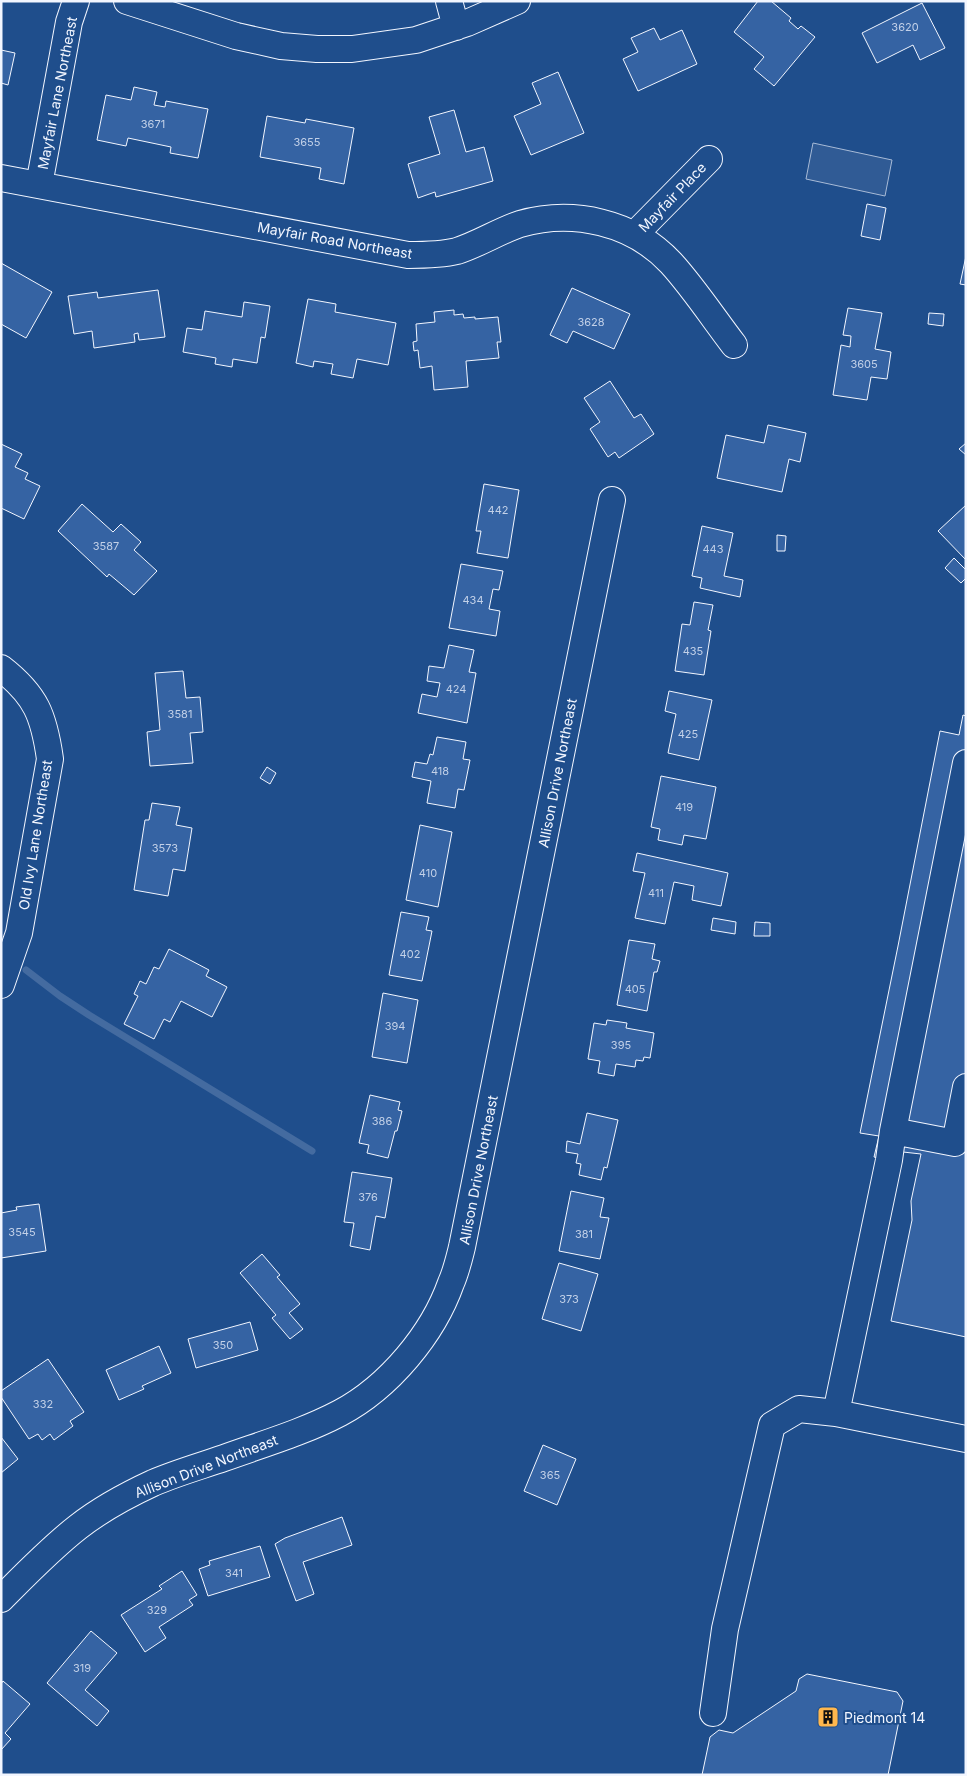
<svg xmlns="http://www.w3.org/2000/svg" width="967" height="1776" viewBox="0 0 967 1776" font-family="Inter,sans-serif">
  <style>
    .green { fill: #305b95; stroke: #a8bbd7 }
    .lines { fill: none; stroke-linecap: round; stroke-linejoin: round }
    .stream { stroke: #446ba0; stroke-width: 7 }
    .building { fill: #3563a3; stroke: #f2f6ff }
    .minor-casing { stroke: #f2f6ff; stroke-width: 28 }
    .minor { stroke: #1f4e8c; stroke-width: 26 }
    .labels { text-anchor: middle; dominant-baseline: central; stroke-width: 4; stroke-linejoin: round; paint-order: stroke }
    .number-label { font-size: 11px; fill: #c3d1e8 }
    .street-label { font-size: 14px; fill: #f2f6ff; stroke: #1f4e8c }
    .poi-label { font-size: 14px; fill: #f2f6ff; stroke: #1f4e8c; text-anchor: start }
  </style>
  <rect width="100%" height="100%" fill="#1f4e8c"/>
  <path class="green" d="M813,143L892,160L885,196L806,179Z"/>
  <g class="lines">
    <path class="stream" d="M26,970L60,996L89,1015L312,1151"/>
  </g>
  <path class="building" d="M758,1H771L791,18L789,21L798,29L801,26L815,37L774,86L754,69L764,57L734,32Z
    M922,3L945,48L920,60L913,45L877,63L862,33Z
    M654,28L660,40L682,30L697,64L638,91L623,59L638,52L631,38Z
    M1,50L15,53L8,85L1,83Z
    M558,72L584,133L531,155L514,116L541,104L532,83Z
    M134,87L157,92L154,105L165,107L166,101L208,109L198,158L170,153L171,147L128,138L126,146L97,140L106,95L131,100Z
    M454,110L466,152L484,147L493,181L436,197L435,192L418,198L408,164L440,154L429,117Z
    M267,116L305,123L306,119L354,128L344,184L319,179L321,168L260,157Z
    M867,204L886,208L880,240L861,236Z
    M966,256V285L960,284Z
    M1,263L52,292L26,338L1,324Z
    M572,288L630,314L614,349L573,331L567,343L550,335Z
    M158,290L165,337L139,340L138,333L134,334L135,342L94,348L92,331L74,334L68,296L97,292L98,298Z
    M308,299L336,304L335,312L396,323L388,365L357,359L353,378L331,374L333,364L314,361L313,367L296,363Z
    M244,302L270,306L265,338L261,337L257,363L233,359L232,367L215,364L216,358L183,352L187,328L202,330L205,311L242,317Z
    M848,308L882,313L875,349L891,352L887,379L871,377L867,400L833,395L841,345L850,347L851,336L843,335Z
    M454,310V315L463,314L464,318L475,317V319L498,317L501,342H497L499,358L466,361L468,387L434,390L432,366L420,368L418,350L414,351L413,342L417,341L416,324L435,322L434,312Z
    M929,313L944,314L943,326L928,324Z
    M610,381L634,418L641,414L654,434L619,458L615,452L608,457L590,429L600,422L584,398Z
    M768,425L806,433L800,462L789,459L782,492L717,478L726,435L764,443Z
    M966,443V455L959,449Z
    M1,444L22,454L15,467L28,473L25,479L40,486L24,519L1,508Z
    M484,484L519,490L508,558L477,553L481,531H476Z
    M82,504L113,532L121,524L141,542L134,550L157,571L134,595L109,574L107,577L58,531Z
    M966,505V560L938,531Z
    M702,526L733,533L724,576L743,580L740,597L700,588L702,578L692,576Z
    M777,535L786,536L785,551H777Z
    M954,558L966,570V578L961,583L945,568Z
    M461,564L503,571L499,590L493,589L489,609L500,611L496,636L449,628Z
    M694,602L713,605L708,630L711,631L704,675L675,671L682,624L690,625Z
    M449,645L474,650L469,672L476,673L467,723L418,713L422,694L437,697L440,683L427,681L429,666L444,668Z
    M183,671L186,698L200,697L203,732L190,733L193,763L150,766L147,732L160,730L155,673Z
    M669,691L712,700L699,760L668,753L676,714L665,711Z
    M963,715L966,716V1337L891,1321L912,1220L911,1201L921,1154L903,1152L901,1163L874,1157L879,1136L860,1133L898,946L940,731L959,735Z
    M437,737L466,742L463,759L470,760L464,790L458,789L455,808L427,803L431,781L412,777L415,762L427,764L430,754L433,755Z
    M267,767L276,773L270,784L260,778Z
    M661,776L716,787L706,839L684,835L682,845L658,840L660,829L651,827Z
    M152,803L180,807L176,825L192,828L185,871L173,869L168,896L134,890L145,820H149Z
    M420,825L452,832L438,907L406,900Z
    M637,853L728,873L721,906L692,900L694,886L674,882L665,924L635,918L645,873L633,871Z
    M401,912L429,917L426,930L432,931L422,981L389,975Z
    M713,918L736,922L735,934L711,930Z
    M755,922L770,923V936H754Z
    M629,940L655,944L652,959L660,961L657,972H654L647,1011L617,1005Z
    M169,949L209,970L206,976L227,987L212,1017L181,1001L170,1022L164,1019L154,1039L124,1024L138,996L134,994L140,981L146,984L154,967L159,969Z
    M383,993L418,1000L407,1063L372,1057Z
    M607,1020L627,1023L626,1028L654,1033L650,1058L644,1057L643,1061L636,1060L635,1067L616,1064L614,1076L598,1073L600,1061L588,1059L594,1023L606,1025Z
    M370,1095L400,1102L398,1110L402,1111L397,1131H395L388,1158L367,1153L369,1145L359,1143Z
    M587,1113L618,1120L607,1168L604,1167L601,1180L579,1175L581,1164L576,1163L578,1154L566,1152L567,1141L580,1144Z
    M352,1172L392,1178L385,1218L376,1216L370,1250L350,1246L354,1223L344,1222Z
    M571,1191L604,1198L600,1217L609,1218L600,1259L559,1251Z
    M39,1204L46,1251L1,1258V1213L17,1210L16,1207Z
    M262,1254L280,1275L277,1277L300,1304L289,1313L303,1329L290,1339L272,1318L276,1315L240,1273Z
    M559,1263L598,1274L581,1331L542,1319Z
    M250,1322L258,1350L196,1368L188,1339Z
    M159,1346L171,1373L142,1386L144,1389L119,1400L106,1370Z
    M48,1359L84,1412L70,1421L73,1426L54,1440L50,1434L42,1440L38,1434L29,1439L1,1397V1391Z
    M1,1437L18,1459L1,1473Z
    M543,1445L576,1459L557,1505L524,1491Z
    M342,1517L352,1545L303,1562L314,1594L296,1601L275,1544L285,1538Z
    M260,1546L270,1577L208,1596L199,1569L210,1565L209,1561Z
    M182,1571L197,1595L189,1600L193,1605L159,1627L166,1638L145,1652L121,1615L162,1589L159,1586Z
    M91,1631L117,1653L85,1690L109,1711L97,1726L47,1683Z
    M807,1674L897,1692L903,1701L888,1775H702L710,1737L719,1730L733,1733L796,1691L799,1679Z
    M3,1681L30,1704L5,1733L11,1739L1,1750V1684Z"/>
  <g class="lines">
    <g class="minor-casing">
      <path id="minor" d="M127,1L236,36L281,46L317,49H352L416,40L467,23L517,1
        M449,1L456,27
        M1,178L408,255C424,255 441,255 457,251C479,244 499,231 520,224C573,209 633,222 671,263C693,287 714,319 734,345
        M39,185L69,22L76,1
        M635,234L709,159
        M1,668C36,695 44,716 50,759L19,933L1,985
        M893,1131L955,1143L966,1087
        M836,1413L889,1160L893,1131L966,763
        M1,1599C26,1574 51,1548 78,1527C101,1509 127,1495 153,1483C176,1473 201,1466 224,1458C263,1444 304,1432 340,1413C389,1387 433,1334 451,1283C456,1272 459,1259 462,1247L612,500
        M713,1713L725,1629L772,1425L799,1409L836,1413L966,1439"/>
    </g>
    <use href="#minor" class="minor"/>
  </g>
  <defs>
    <g id="building-square" transform="scale(1.125)"><rect x="-9" y="-9" width="18" height="18" rx="4" fill="#ffb74d" stroke="#1f4e8c"/><path d="M-4-6H4V6H1V3H-1V6H-4ZM-2.5-4.3h1.7v1.8h-1.7ZM.8-4.3h1.7v1.8H.8ZM-2.5-1h1.7V.8h-1.7ZM.8-1h1.7V.8H.8Z" fill="#111"/></g>
  </defs>
  <g fill-rule="evenodd">
    <use href="#building-square" x="828" y="1717"/>
  </g>
  <g class="labels">
    <g class="number-label">
      <text x="905" y="27">3620</text>
      <text x="153" y="124">3671</text>
      <text x="307" y="142">3655</text>
      <text x="591" y="322">3628</text>
      <text x="864" y="364">3605</text>
      <text x="498" y="510">442</text>
      <text x="106" y="546">3587</text>
      <text x="713" y="549">443</text>
      <text x="473" y="600">434</text>
      <text x="693" y="651">435</text>
      <text x="456" y="689">424</text>
      <text x="180" y="714">3581</text>
      <text x="688" y="734">425</text>
      <text x="440" y="771">418</text>
      <text x="684" y="807">419</text>
      <text x="165" y="848">3573</text>
      <text x="428" y="873">410</text>
      <text x="656" y="893">411</text>
      <text x="410" y="954">402</text>
      <text x="635" y="989">405</text>
      <text x="395" y="1026">394</text>
      <text x="621" y="1045">395</text>
      <text x="382" y="1121">386</text>
      <text x="368" y="1197">376</text>
      <text x="22" y="1232">3545</text>
      <text x="584" y="1234">381</text>
      <text x="569" y="1299">373</text>
      <text x="223" y="1345">350</text>
      <text x="43" y="1404">332</text>
      <text x="550" y="1475">365</text>
      <text x="234" y="1573">341</text>
      <text x="157" y="1610">329</text>
      <text x="82" y="1668">319</text>
    </g>
    <g class="street-label">
      <text transform="translate(57 93) rotate(-79)">Mayfair Lane Northeast</text>
      <text transform="translate(672 197) rotate(-46)">Mayfair Place</text>
      <text transform="translate(335 240) rotate(10)">Mayfair Road Northeast</text>
      <text transform="translate(557 773) rotate(-79)">Allison Drive Northeast</text>
      <text transform="translate(35 835) rotate(-81)">Old Ivy Lane Northeast</text>
      <text transform="translate(478 1170) rotate(-79)">Allison Drive Northeast</text>
      <text transform="translate(206 1466) rotate(-21)">Allison Drive Northeast</text>
    </g>
    <g class="poi-label">
      <text x="844" y="1717">Piedmont 14</text>
    </g>
  </g>
  <rect width="967" height="1776" fill="none" stroke="#f2f6ff" stroke-width="5"/>
</svg>
